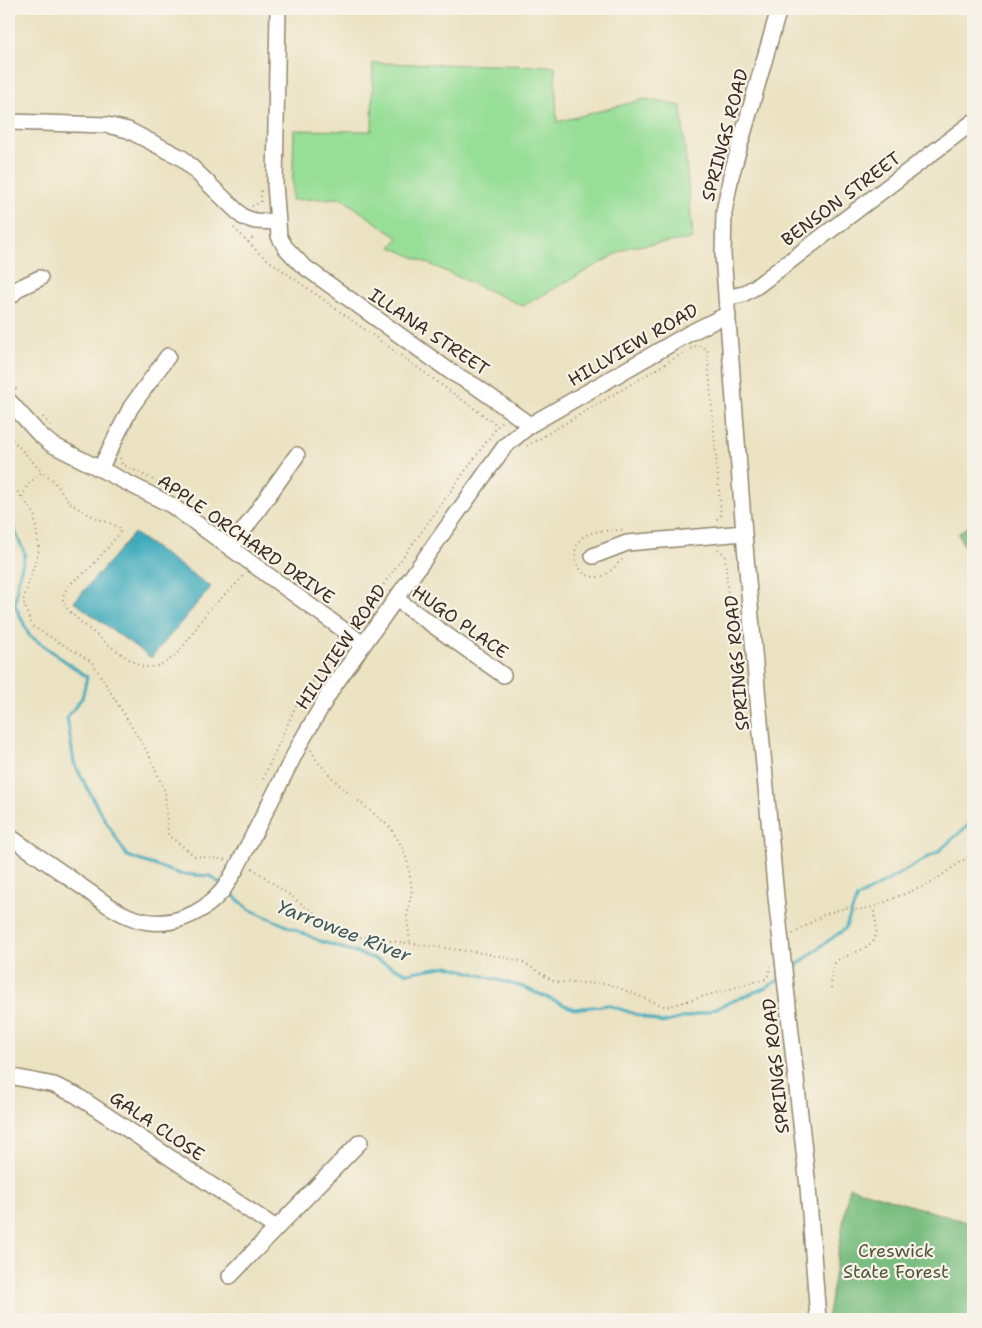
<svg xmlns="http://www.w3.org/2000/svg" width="982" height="1328" viewBox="0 0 982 1328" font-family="'Shantell Sans',sans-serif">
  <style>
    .green { fill: #97de97; stroke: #69845a }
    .forest { fill: #79bd80; stroke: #5a744f }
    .water { fill: #3daabc; stroke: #3c6a6d }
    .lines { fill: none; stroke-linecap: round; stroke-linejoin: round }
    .stream { stroke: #3daabc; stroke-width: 3 }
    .minor-casing { stroke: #938670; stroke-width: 18 }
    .path { stroke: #938670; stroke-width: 2; stroke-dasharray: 1 4; stroke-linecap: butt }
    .minor { stroke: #fff; stroke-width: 15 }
    .labels { text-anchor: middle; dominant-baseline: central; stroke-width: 4.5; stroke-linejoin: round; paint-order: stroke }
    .street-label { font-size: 18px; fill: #3b2a1e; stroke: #f7f3e8 }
    .park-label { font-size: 18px; fill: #52573c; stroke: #f7f3e8 }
    .water-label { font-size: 19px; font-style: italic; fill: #3c5755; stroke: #f7f3e8 }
  </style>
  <rect width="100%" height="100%" fill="#f7f3e8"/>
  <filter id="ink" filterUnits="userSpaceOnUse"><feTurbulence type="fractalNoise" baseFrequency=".02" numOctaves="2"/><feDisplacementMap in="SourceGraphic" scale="10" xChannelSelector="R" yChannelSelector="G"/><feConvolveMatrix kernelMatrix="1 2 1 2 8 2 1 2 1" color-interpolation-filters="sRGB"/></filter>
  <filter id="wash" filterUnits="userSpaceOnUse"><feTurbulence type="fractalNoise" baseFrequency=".0096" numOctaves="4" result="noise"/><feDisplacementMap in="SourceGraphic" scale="20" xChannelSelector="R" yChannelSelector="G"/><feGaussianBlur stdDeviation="1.12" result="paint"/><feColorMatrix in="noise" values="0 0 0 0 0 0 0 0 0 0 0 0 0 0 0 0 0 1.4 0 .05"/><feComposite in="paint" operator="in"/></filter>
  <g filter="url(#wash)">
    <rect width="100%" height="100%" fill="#ebe2c1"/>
    <path class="green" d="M373,63L555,66L557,122L645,99L681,106L693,239L629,247L523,306L391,247L398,238L341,198L292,200L294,130L372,131Z"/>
    <path class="forest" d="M973,522V563L958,534Z
      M849,1187L973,1224V1319H827Z"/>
    <path class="water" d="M134,533L211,587L151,658L74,602Z"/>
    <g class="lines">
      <path class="stream" d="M9,517L25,554L18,581L15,605L29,635L87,677L82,698L67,717L74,763L98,808L127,856L180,874L211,876L220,884
        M227,890L249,909L320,941L372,958L407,973L448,966L523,987L574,1009L608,1005L662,1023L707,1012L769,986L781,978
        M790,971L821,946L845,929L857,898L939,851L973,821"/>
    </g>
  </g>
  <g filter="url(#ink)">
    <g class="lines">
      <g class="minor-casing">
        <path id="minor" d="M278,9L275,184L279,236L285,247L302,265L451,372L477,387L530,425
          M779,9L731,176L724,212L723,255L744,533L758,700L776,897L808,1187L818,1319
          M9,122L107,125L128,130L182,158L243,217L255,221L278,222
          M9,298L19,288L40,278
          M726,298L743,294L757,286L973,122
          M9,401L38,433L51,444L171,505L363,644
          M100,469L131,407L168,356
          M231,548L297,455
          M593,556L627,543L744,533
          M396,599L503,675
          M9,836C33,853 57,869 81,886C98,898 116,913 136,919C167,929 201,916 222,891C227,885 231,876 236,869L302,740L333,687L505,446L530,425L688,334L728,314
          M9,1076L54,1085L76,1095L276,1228
          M230,1276L360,1142"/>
      </g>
      <path class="path" d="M252,206L261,202V189
        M234,228L260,254L497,425
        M248,242L252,238V234
        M9,381L17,390
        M43,417L50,425
        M9,436L42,472
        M527,446L697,345L707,349L721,515L714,522
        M120,458L122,464L175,491
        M9,487L16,490L34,513L39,550L23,601L32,626L92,662L149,755L165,792L168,835L195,856L227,860
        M22,497L28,484L42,472L52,479L71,504L90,515L119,527L121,531C111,544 100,557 89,569C80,577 63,585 63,600C63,601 66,607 66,607C73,618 129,662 141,666C147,668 154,667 160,665C184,655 194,627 210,609C222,597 234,587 245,574
        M622,530C611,531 598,530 588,534C564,545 577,584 602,576C611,573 616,564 623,559
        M718,549L725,555L729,608
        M350,617H360L502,420
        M311,750L317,761L338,784L390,827L404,850L408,864L412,890L407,916L410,943
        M263,779L297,703L337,649L334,640
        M252,868L345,935L483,953L521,961L555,982L609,984L666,1007L765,979L769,974L770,966
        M793,934L825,914L849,907L857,910L873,907L931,883L973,853
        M831,988L832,971L836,961C867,945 884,951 873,908"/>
      <use href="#minor" class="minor"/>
    </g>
  </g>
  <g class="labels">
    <g class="street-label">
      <text transform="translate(725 135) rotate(-75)">SPRINGS ROAD</text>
      <text transform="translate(841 199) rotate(-37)">BENSON STREET</text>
      <text transform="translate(429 332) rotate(34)">ILLANA STREET</text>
      <text transform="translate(633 345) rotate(-30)">HILLVIEW ROAD</text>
      <text transform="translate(246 539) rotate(35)">APPLE ORCHARD DRIVE</text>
      <text transform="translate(460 622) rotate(35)">HUGO PLACE</text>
      <text transform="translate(341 647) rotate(-56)">HILLVIEW ROAD</text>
      <text transform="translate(737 663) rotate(-95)">SPRINGS ROAD</text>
      <text transform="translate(776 1066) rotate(-96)">SPRINGS ROAD</text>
      <text transform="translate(157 1126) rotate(34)">GALA CLOSE</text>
    </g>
    <g class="park-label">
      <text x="896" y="1251">Creswick<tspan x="896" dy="21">State Forest</tspan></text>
    </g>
    <g class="water-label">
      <text transform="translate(344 931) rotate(21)">Yarrowee River</text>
    </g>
  </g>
  <rect width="982" height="1328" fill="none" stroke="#f7f3e8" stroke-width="30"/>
</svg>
